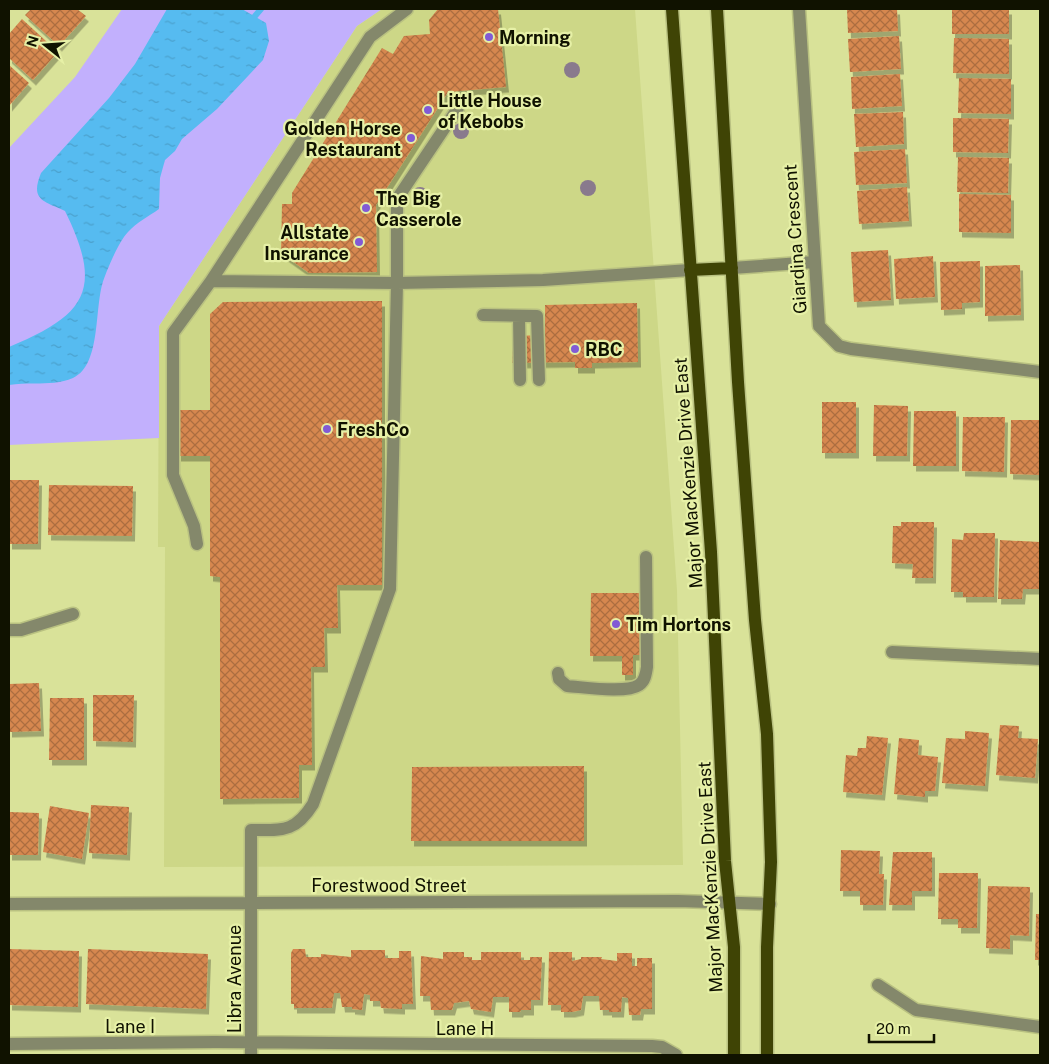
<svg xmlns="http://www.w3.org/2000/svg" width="1049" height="1064" viewBox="0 0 1049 1064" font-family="'Public Sans',sans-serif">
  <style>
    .built { fill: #cdd787 }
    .green { fill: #c2b0fd }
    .water { fill: url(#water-ripples) }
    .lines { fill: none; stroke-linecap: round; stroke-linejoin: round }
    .stream { stroke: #56bbf0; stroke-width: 6 }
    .building { fill: url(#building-cross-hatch); filter: url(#shadow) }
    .minor-casing { stroke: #b9c181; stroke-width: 15 }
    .major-casing { stroke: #b9c181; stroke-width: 15 }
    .minor { stroke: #84886b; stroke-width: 12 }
    .major { stroke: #3f4405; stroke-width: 12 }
    .tree { fill: #897a8d }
    .poi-dot { fill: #815bd5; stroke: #e6f0a6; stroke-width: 2 }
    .labels { text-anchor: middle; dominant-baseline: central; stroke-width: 4.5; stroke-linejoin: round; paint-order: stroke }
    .poi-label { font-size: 18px; font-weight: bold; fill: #101200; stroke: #e6f0a6; text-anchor: start }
    .street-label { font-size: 18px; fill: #101200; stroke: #e6f0a6 }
  </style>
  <defs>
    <pattern id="water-ripples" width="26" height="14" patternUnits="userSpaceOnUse" patternTransform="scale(1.25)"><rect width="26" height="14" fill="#56bbf0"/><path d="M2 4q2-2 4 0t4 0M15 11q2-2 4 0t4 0" fill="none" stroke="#4aa0cc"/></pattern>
    <pattern id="building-cross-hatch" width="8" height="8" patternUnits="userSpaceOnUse" patternTransform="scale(1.25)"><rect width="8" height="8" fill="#d6874f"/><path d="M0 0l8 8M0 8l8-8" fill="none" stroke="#ac6d3f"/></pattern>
    <filter id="shadow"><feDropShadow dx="3" dy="5.5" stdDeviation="0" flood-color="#0004"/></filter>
  </defs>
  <rect width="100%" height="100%" fill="#d9e299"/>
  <path class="built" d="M382,9H635L677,590L683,865L164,867L165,547H158L159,326L357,26Z"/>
  <path class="green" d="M122,9H382L357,26L159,326V438L9,445V148L75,77Z"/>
  <path class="water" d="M167,9H242L266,23L269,41L263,60L217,109L182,139L175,151L165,160L160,178L159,209C149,216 136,223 128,232C120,240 109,265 105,276C93,303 103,364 73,378C53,387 30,381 9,385V347C86,315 104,290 65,211C43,201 30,200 41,173L109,98L135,64Z"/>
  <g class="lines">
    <path class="stream" d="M255,16L261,9"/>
  </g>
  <path class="building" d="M31,9H77L86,16L59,46L25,15Z
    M438,9H498L506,87L448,92L376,205L377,272L309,273L281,253L282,204H292V193L382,48L393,54L404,36L430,34L429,20Z
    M847,9H897L898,31L848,33Z
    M952,9H1009V34H952Z
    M22,19L58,52L33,80L9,58V34Z
    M899,36L901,69L850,72L848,39Z
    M954,38L1009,39V74L953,73Z
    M9,65L29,83L9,106Z
    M900,74L902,106L852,109L851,77Z
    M959,78L1011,79V114L958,113Z
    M903,112L904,144L856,147L854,114Z
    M953,118L1009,119L1008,153L953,152Z
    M905,149L907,183L856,185L854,152Z
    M958,157L1009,158L1008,193L957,192Z
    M907,187L909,221L859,224L857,191Z
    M959,194L1011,195V233L959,232Z
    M888,250L891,300L854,302L851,252Z
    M933,256L935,297L896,299L894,259Z
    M980,261V302L962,303V309L941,310L940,262Z
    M1020,265L1021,315L985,316V266Z
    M382,301V585H337L338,628H324L325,667H311L312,765H299V798L220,799V577L210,576V456H178V410H210V314L223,302Z
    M637,303L638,362L592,363V368H575V362L512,363V336L545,335V305Z
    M822,402H856V453H822Z
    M874,405L908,406L907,456H873Z
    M914,411H956V466H913Z
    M963,417H1005L1004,472L962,471Z
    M1011,420H1040V475L1010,474Z
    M9,480H39L38,544H9Z
    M49,485L133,486L132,536L48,535Z
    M901,522H934L933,578H912L913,564L892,563L893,526H901Z
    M964,533H995L994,597H963V592H951L952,539L963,540Z
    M1000,540L1040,542V589H1023L1022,599H998Z
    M591,593H642L641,655H633V675H622V656H590Z
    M39,683L41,731L9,732V684Z
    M93,695H134L133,742L93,741Z
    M50,698H84V760H49Z
    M1000,725L1019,726L1018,738L1038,739L1035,778L996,775Z
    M965,731L989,733L985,786L942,783L946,738L965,739Z
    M867,736L888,738L882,795L843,792L846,755L857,756L858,748H866Z
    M899,738L919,740L918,755L938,757L935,791H925V797L894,794Z
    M584,766V841H411L412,767Z
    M91,805L129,807L127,855L89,853Z
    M50,806L89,813L82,859L43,852Z
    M9,812L39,813L38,855H9Z
    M841,850L880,851L879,874H884L883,905H860V891H840Z
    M893,852H932V891H912V905H889Z
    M939,873H978L977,928H958V919H938Z
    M988,886L1030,887L1029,936L1010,935V949L986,948Z
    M1036,914H1040V960H1035Z
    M9,949L79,951L78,1007L9,1005Z
    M88,949L208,954L206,1009L86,1004Z
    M293,949H305L306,957H321V954L351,957V950H385V958H399V951H411L413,1004H402V1009L381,1008L380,1001H370V995L364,994L362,1010L352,1009V1007H342L340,993H334L332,1008H294V1004H291V953Z
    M443,952H464V957H472V960H481V952H521V960H530V957H542L540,1000H531V1010H521L520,1012H509V997H493L491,1012L471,1009L469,1001L454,1003L452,1010H431L430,996H420L421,956L443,959Z
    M549,952H572V961L581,959V957H602L601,959L617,961V953H632V966H637V958H652V1009H641L640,1015H629L628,998L622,997L621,1012H609V1010H600L599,996H583L581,1010L572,1012H561V1005H548Z"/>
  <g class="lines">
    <g class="minor-casing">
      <path id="minor" d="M407,9L370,37L211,281L397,283V199L458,108
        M799,9L819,326L839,346L851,349L1040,372
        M732,268L814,262
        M483,315L537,316L539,380
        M519,316L520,380
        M197,544L194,526L173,475V333L211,281
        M9,630H21L73,614
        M892,652L1040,659
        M558,673L559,679L567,686C583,687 626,694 639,685C645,681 646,674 647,667L646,557
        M9,904L678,901L770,904
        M878,985L916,1010L1040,1027
        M9,1044L215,1042L652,1046L662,1047L676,1055
        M251,1055V830C282,830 295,833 313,804L390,589L397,283L543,280L690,270"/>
    </g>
    <g class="major-casing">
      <path id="major" d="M672,9L711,552L725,861L734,947V1055
        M717,9L738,382L755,620L767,734L771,862L767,947V1055
        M690,270L732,268"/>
    </g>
    <use href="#minor" class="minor"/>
    <use href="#major" class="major"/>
  </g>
  <g class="tree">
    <circle cx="572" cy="70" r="8"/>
    <circle cx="461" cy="131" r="8"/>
    <circle cx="588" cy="188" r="8"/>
    <circle cx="420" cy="195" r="8"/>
  </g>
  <g class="poi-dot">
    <circle cx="489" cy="37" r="5"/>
    <circle cx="428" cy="110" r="5"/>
    <circle cx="411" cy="138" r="5"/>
    <circle cx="366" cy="208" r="5"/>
    <circle cx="359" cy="242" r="5"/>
    <circle cx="575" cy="349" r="5"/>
    <circle cx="327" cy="429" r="5"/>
    <circle cx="616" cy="624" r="5"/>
  </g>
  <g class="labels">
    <g class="poi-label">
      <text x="499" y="37">Morning</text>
      <text x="438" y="100">Little House<tspan x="438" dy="21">of Kebobs</tspan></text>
      <text x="401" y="128" text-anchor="end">Golden Horse<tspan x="401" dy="21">Restaurant</tspan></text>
      <text x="376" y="198">The Big<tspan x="376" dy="21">Casserole</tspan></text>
      <text x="349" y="232" text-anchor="end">Allstate<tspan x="349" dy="21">Insurance</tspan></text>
      <text x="585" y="349">RBC</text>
      <text x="337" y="429">FreshCo</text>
      <text x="626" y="624">Tim Hortons</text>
    </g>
    <g class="street-label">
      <text transform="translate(795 239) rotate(-94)">Giardina Crescent</text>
      <text transform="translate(688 473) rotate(-94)">Major MacKenzie Drive East</text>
      <text transform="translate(710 877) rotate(-93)">Major MacKenzie Drive East</text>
      <text x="389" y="885">Forestwood Street</text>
      <text transform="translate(234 979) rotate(-90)">Libra Avenue</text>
      <text x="130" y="1026">Lane I</text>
      <text x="465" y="1028">Lane H</text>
    </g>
  </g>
  <rect width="1049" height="1064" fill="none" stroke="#101200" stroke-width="20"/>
  <g transform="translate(45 45) rotate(287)" stroke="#e6f0a6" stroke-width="4" paint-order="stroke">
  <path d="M0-4L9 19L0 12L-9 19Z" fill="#101200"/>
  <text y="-8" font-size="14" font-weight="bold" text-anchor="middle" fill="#101200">N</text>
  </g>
  <path d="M869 1034v8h65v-8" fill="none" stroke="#101200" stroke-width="2.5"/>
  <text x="876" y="1034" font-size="15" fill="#101200" stroke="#e6f0a6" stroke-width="4" paint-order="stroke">20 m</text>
</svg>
